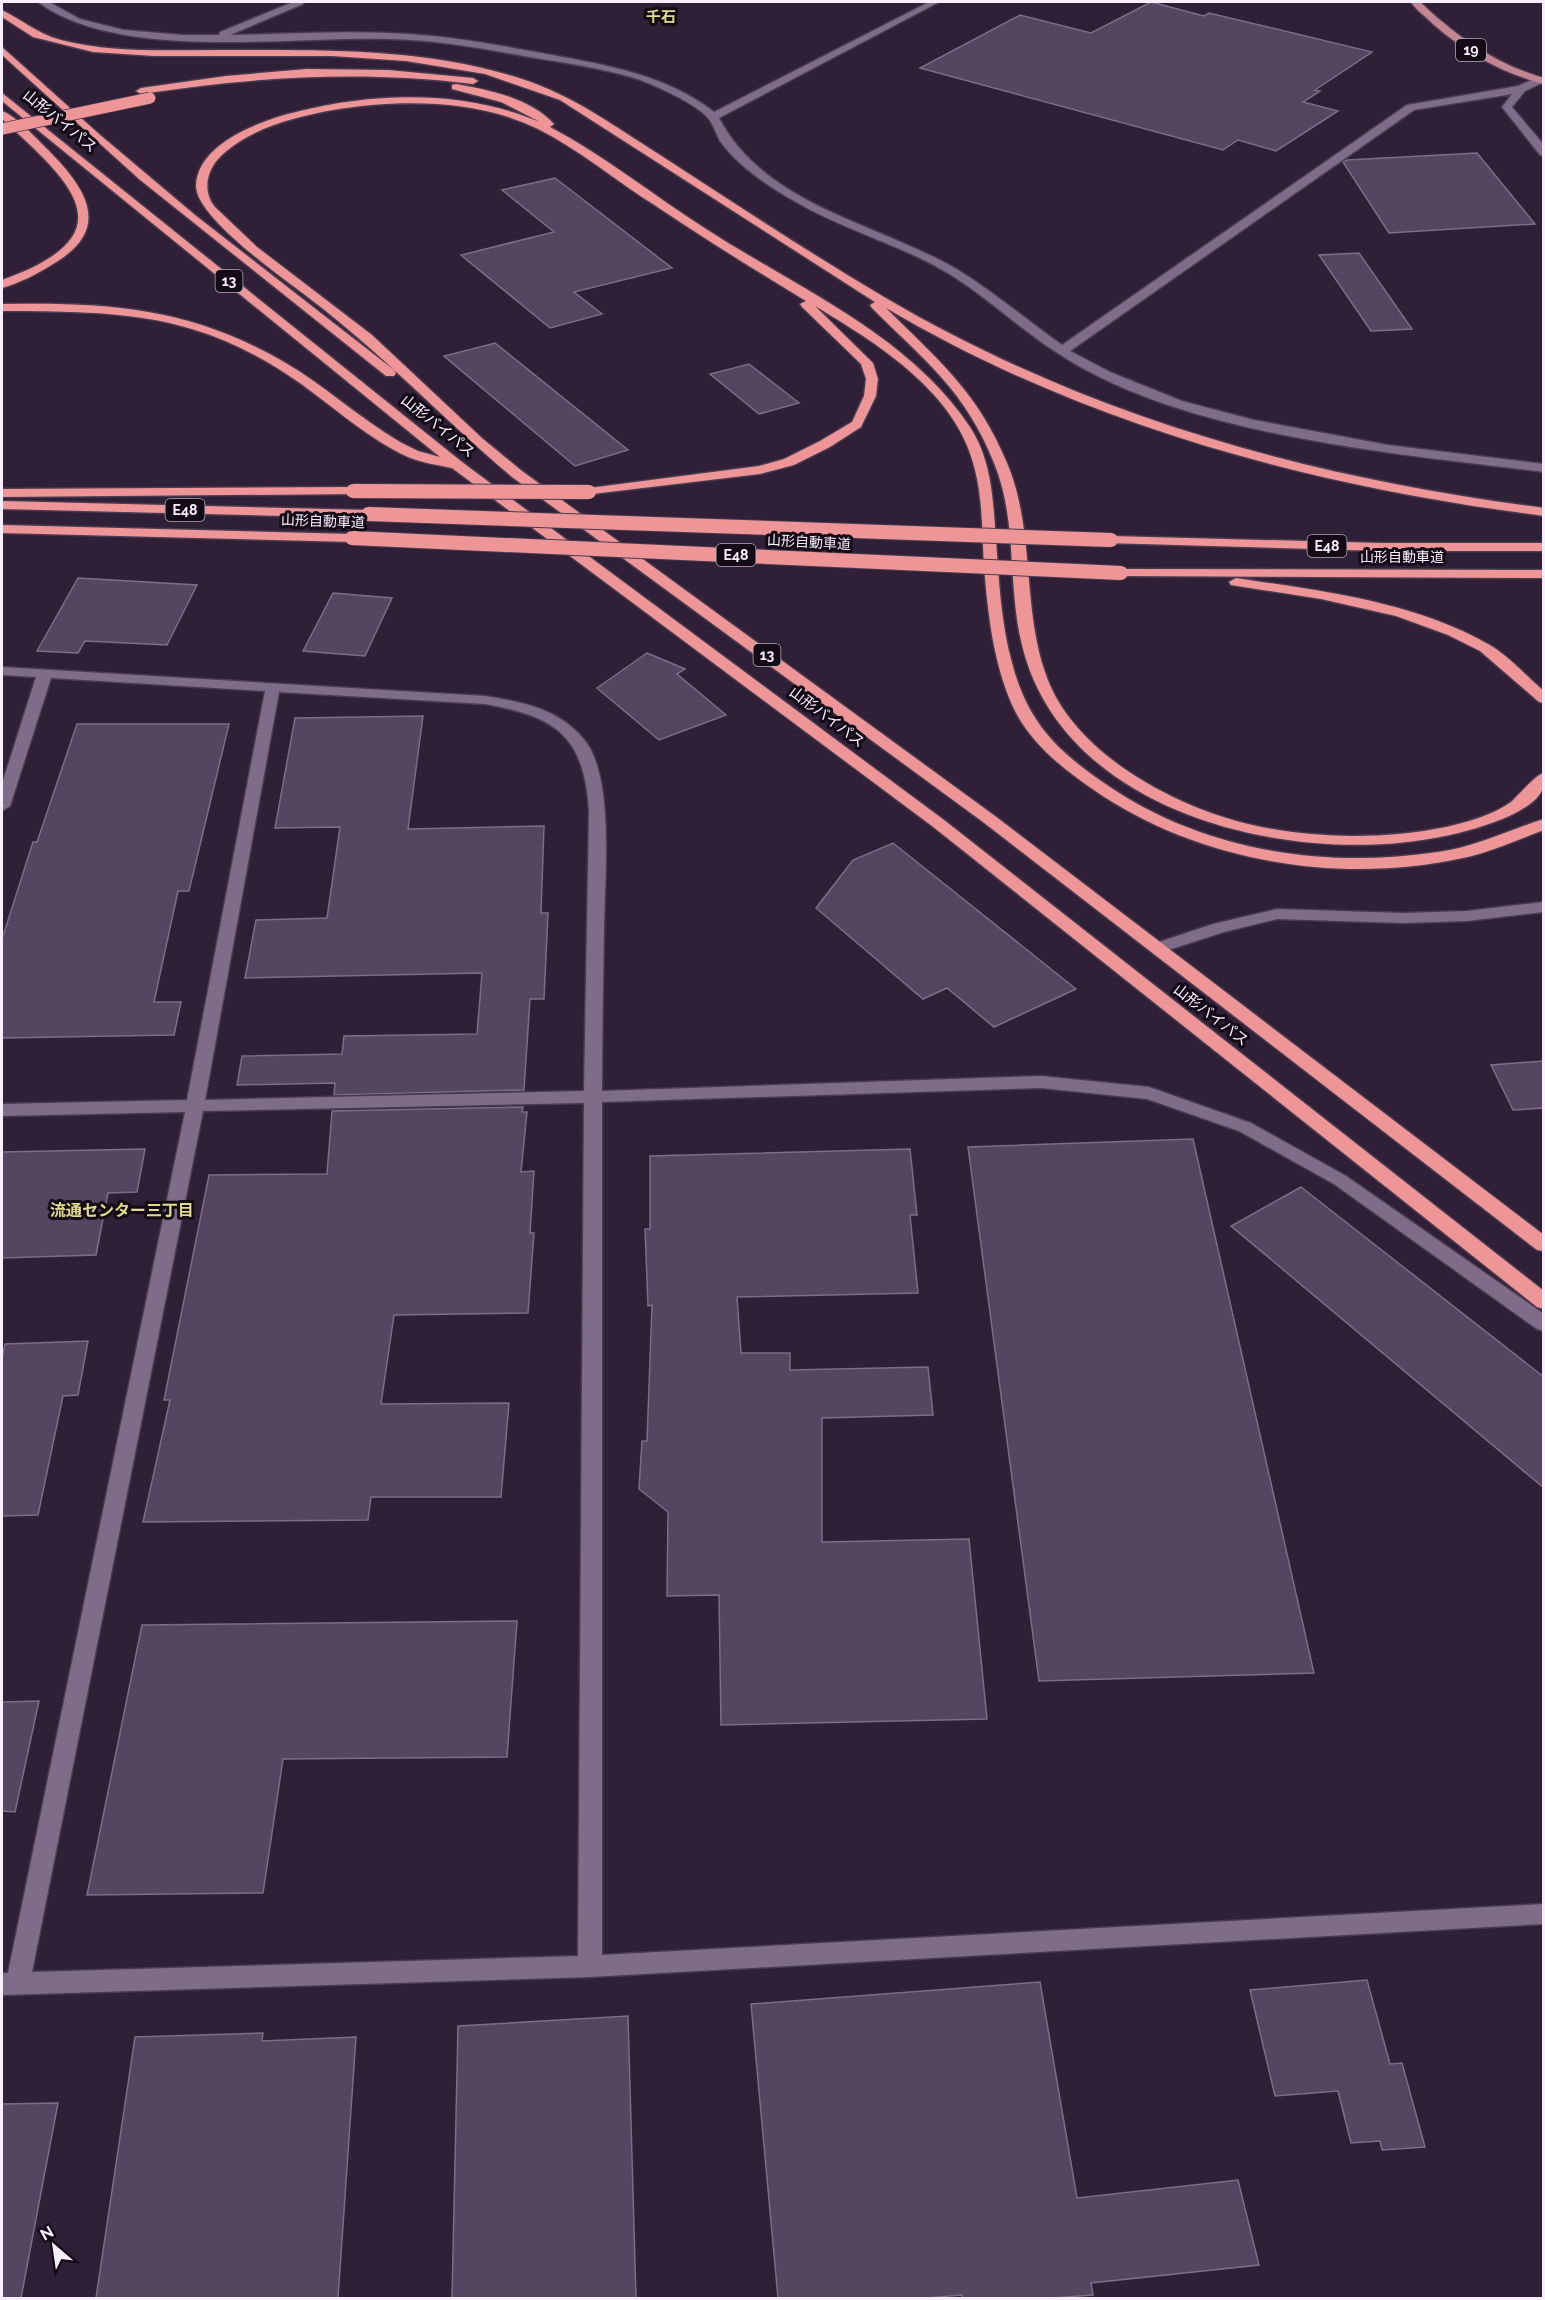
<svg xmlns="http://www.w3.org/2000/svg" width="1545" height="2300" viewBox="0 0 1545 2300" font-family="Raleway,'Noto Sans JP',sans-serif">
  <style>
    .building { fill: #564560; stroke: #7e6c89; stroke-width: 1.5 }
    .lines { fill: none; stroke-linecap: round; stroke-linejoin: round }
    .minor-casing { stroke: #483b50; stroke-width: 3 }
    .major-casing { stroke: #483b50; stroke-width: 3 }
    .highway-casing { stroke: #483b50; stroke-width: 3 }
    .minor { fill: #7f6c89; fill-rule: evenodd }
    .major { fill: #c28591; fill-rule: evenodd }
    .highway { fill: #ee9597; fill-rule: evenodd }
    .highway-bridge-far1-casing { stroke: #483b50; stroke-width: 13; stroke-linecap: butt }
    .highway-bridge-casing { stroke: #483b50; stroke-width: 16; stroke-linecap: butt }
    .highway-bridge-far1 { stroke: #ee9597; stroke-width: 11 }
    .highway-bridge { stroke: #ee9597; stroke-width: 14 }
    .labels { text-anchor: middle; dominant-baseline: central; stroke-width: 6; stroke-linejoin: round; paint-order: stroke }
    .shield { fill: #130c17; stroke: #b3aab9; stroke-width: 1.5 }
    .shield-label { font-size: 14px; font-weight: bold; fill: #f8eeff }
    .far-street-label { font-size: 14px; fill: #f8eeff; stroke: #130c17 }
    .far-quarter-label { font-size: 15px; font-weight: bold; fill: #e0db8c; stroke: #130c17 }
    .street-label { font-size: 15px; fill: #f8eeff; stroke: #130c17 }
    .neighbourhood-label { font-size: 16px; font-weight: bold; fill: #e0db8c; stroke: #130c17 }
  </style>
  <rect width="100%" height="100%" fill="#2f1f37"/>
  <path class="building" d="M1151,2L1204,16L1209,13L1372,52L1315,90L1320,91L1303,102L1338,111L1276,151L1238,140L1223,150L920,68L1020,15L1091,33Z
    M1477,153L1535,224L1389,233L1343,162L1347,160Z
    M555,178L672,268L574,292L602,314L550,328L461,255L554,232L502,190Z
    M1359,253L1412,329L1371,331L1319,255Z
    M495,343L628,450L575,466L444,356Z
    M749,364L799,403L759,414L710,374Z
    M78,578L197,585L167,645L85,641L78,653L37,651Z
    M333,593L392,598L365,656L303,651Z
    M647,653L685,669L677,674L726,715L659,740L597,688Z
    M423,716L408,829L544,826L541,913H548L544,999H530L524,1090L334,1095L335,1083L237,1085L242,1056L342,1054L344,1036L477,1034L482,973L245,978L256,920L327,918L340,827L275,828L295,718Z
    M77,724H229L189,891H178L154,1002H181L174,1035L2,1038V939L33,842H37Z
    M893,843L1076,989L994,1027L947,988L923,999L816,908L853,860Z
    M1544,1061V1108L1513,1110L1491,1065Z
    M523,1107L522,1112H527L521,1172L534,1171L530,1233H534L528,1313L394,1315L381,1404L509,1403L501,1497H371L368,1520L143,1522L170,1400H164L209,1175L327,1174L332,1111Z
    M1193,1139L1314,1673L1039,1681L968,1147Z
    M145,1149L137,1192L108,1193L96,1255L2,1258V1152Z
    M910,1149L917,1215H910L918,1293L737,1297L741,1353H790V1370L928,1367L933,1415L822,1418V1542L969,1539L987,1719L721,1725L719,1595L667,1596L668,1512L639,1489L642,1441H647L652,1305L648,1306L645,1229H650V1156Z
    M1301,1187L1544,1377V1488L1231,1226Z
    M88,1341L78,1395L63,1396L38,1515L2,1516V1359L5,1344Z
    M517,1621L507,1757L283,1759L263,1893L87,1895L142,1625Z
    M39,1701L15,1812L2,1811V1702Z
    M1367,1980L1390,2064L1402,2063L1425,2147L1382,2150L1380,2141L1351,2143L1338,2091L1275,2096L1250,1990Z
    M1040,1982L1077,2198L1238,2180L1259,2265L1091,2283L1093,2295L1051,2298H962V2295L926,2298H778L751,2004Z
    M628,2016L636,2298H452L458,2026Z
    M263,2033L262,2041L356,2037L338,2298H96L135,2037Z
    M58,2103L21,2298H2V2104Z"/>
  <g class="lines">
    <g class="minor-casing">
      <path id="minor" d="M38,2H49L80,19L124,30L183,35H219L220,32L293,2H304L303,4L230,35C283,34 337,31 390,33C445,35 498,45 552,55C608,65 668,76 714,112L929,2H939L719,118C766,207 879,223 958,270C994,292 1028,321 1062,345L1407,105L1518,86L1536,78H1544V82L1525,91L1512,107L1544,145V156L1540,155L1502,107L1512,94L1414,110L1070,351L1110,372L1182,401L1254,420L1388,445L1544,464V472C1422,457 1291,445 1174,407C1134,394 1092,376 1056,352C1020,329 988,298 951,275C902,245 846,231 796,202C769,187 738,166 720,141C716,134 714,126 709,119C696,103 651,83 631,77C599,68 567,63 535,58C486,49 438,40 389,39C291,36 118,62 38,2Z
        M2,667L485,696C523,702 561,709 586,742C615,782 604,882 604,931C603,984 602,1038 602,1091L1041,1076L1149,1087L1251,1123L1346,1176L1544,1314V1331L1537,1329L1334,1184L1239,1131L1147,1099L1041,1088L602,1102V1955L1544,1904V1924L590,1977L2,1995V1973H8L185,1112L2,1116V1104L187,1100L265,691L51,678L10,806L2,811V784L36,677L2,675ZM279,692L485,704C556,717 584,735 589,811L584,1091L205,1100ZM584,1103L578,1956L32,1972L203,1111Z
        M1544,902V912L1467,921L1403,923L1277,919L1224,932L1159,953L1151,948L1153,944L1213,924L1277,909L1403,913L1467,911Z"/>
    </g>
    <g class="major-casing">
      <path id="major" d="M1411,2H1420C1456,36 1495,64 1544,78V84C1502,73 1466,53 1433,24C1426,17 1416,10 1411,2Z"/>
    </g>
    <g class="highway-casing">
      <path id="highway" d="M2,10C22,20 38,34 61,40C111,53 166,50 218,50C320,50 424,47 522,79C574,96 614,126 660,155C734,203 808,252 884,297C1090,418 1308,477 1544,508V516C1313,486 1088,427 886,308C939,361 977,391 1007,463C1035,529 1022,605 1045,672C1070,750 1169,804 1244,823C1308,839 1382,840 1446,827C1468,822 1493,815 1511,802C1519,795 1536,774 1544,773C1544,777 1545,784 1543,788C1533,817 1456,835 1429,839C1282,864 1062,811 1022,645C1007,585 1018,521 994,463C965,390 925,361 872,308L870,305L875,302L560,100L485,74L406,61L332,56H154L93,52L33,37L2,17Z
        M2,47L99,134L195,215L394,370L396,373L394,376H386L139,179L2,55Z
        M307,69L388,70L473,78L478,81L473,84C359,70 254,77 141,94L136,91L141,88L226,76Z
        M456,84C489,90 530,98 554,124L550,127C605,156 654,196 706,229C797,288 908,334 970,427C992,461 993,500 996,540C999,581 1001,623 1012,663C1028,723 1057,751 1107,785C1203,851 1324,869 1438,852C1476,847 1508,830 1544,819V830C1517,840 1491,852 1463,858C1339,885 1198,862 1094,790C1062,768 1030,743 1013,707C993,662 988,614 984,566C982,535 983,501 975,470C958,393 878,344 815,306L873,363L878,379L876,396L861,427L830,447L794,465L760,474L584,495L582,492L589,488L759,466L784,459L820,441L852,422L864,396L866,379L861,364L802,307L800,304L806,301C755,270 705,239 656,206C616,181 580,150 538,129C478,99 398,99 333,110C295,117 250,128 221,156C206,170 202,193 216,208L257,247L372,335L483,439L522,471L995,816L1544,1235V1251L1537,1250L983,822L512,477C442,418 380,351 305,295C280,276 196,217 196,186C197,142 265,119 300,111C377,92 464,90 540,122L501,102L452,89V85Z
        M2,93L462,462L944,820L1544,1291V1309L1537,1307L932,826L452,468C438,465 422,463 408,457C360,435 322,395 277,368C184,310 106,312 2,311V304C107,302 190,307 284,362C324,385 359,418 400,442L418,451L440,457L2,101Z
        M2,111C15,115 37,139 48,150C87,189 113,229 53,264C37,274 20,283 2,288V280C131,234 72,183 2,119Z
        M353,487L358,488L360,491L358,494L2,497V489Z
        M2,501L368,510L375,514L368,518L2,509Z
        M2,525L352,534L359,538L352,542L2,533Z
        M1111,536L1381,543H1544V551H1381L1106,543L1104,540Z
        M1121,569L1544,570V578L1116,576L1114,573L1116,570Z
        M1236,578C1321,591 1412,601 1488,644C1508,655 1526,676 1544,691V703L1539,702L1480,651L1448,635L1396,616L1321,599L1231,585L1229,582Z"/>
    </g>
    <use href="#minor" class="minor"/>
    <use href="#major" class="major"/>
    <use href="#highway" class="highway"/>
    <g class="highway-bridge-far1-casing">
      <path id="highway-bridge-far1" d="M2,129L150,98"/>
    </g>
    <g class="highway-bridge-casing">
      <path id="highway-bridge" d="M353,491L589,492
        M368,514L1111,540
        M352,538L1121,573"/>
    </g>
    <use href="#highway-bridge-far1" class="highway-bridge-far1"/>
    <use href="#highway-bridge" class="highway-bridge"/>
  </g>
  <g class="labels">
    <g class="shield">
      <rect x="1456" y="39" width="30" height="22" rx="4.5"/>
      <rect x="215.5" y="270" width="27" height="22" rx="4.5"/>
      <rect x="165.5" y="499" width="39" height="22" rx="4.5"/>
      <rect x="1307.5" y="535" width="39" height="22" rx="4.5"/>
      <rect x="716.5" y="544" width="39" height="22" rx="4.5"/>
      <rect x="753.5" y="644" width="27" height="22" rx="4.5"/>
    </g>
    <g class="shield-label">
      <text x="1471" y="50">19</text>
      <text x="229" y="281">13</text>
      <text x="185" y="510">E48</text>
      <text x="1327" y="546">E48</text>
      <text x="736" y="555">E48</text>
      <text x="767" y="655">13</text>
    </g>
    <g class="far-street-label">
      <text transform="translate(323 521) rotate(2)">山形自動車道</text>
      <text transform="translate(809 542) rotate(3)">山形自動車道</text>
      <text x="1402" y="557">山形自動車道</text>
    </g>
    <g class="far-quarter-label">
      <text x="661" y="17">千石</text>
    </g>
    <g class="street-label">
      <text transform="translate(60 121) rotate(39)">山形バイパス</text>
      <text transform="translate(438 426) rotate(39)">山形バイパス</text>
      <text transform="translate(827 717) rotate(37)">山形バイパス</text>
      <text transform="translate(1211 1015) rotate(38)">山形バイパス</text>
    </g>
    <g class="neighbourhood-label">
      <text x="122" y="1210">流通センター三丁目</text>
    </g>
  </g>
  <rect width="1545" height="2300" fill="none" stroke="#f8eeff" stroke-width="6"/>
  <g transform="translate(54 2246) rotate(331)" stroke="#130c17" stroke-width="4.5" paint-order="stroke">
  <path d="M0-4.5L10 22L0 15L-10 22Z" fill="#f8eeff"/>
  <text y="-9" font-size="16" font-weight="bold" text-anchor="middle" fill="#f8eeff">N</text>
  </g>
</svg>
